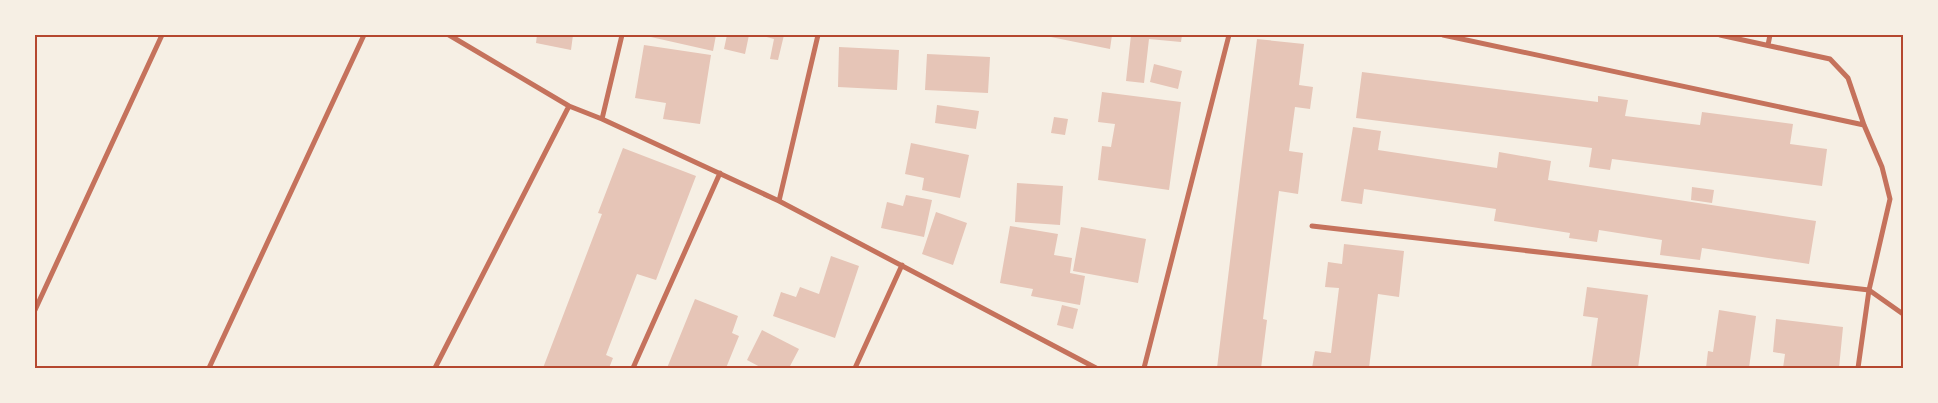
<svg xmlns="http://www.w3.org/2000/svg" width="1938" height="403" viewBox="0 0 1938 403" font-family="'Fira Sans Condensed',sans-serif">
  <style>
    .building { fill: #e6c5b7 }
    .lines { fill: none; stroke-linecap: round; stroke-linejoin: round }
    .minor { stroke: #c5725c; stroke-width: 5 }
    .neatline { fill: none; stroke: #b5482f; stroke-width: 2 }
  </style>
  <rect width="100%" height="100%" fill="#f6efe4"/>
  <path class="building" d="M537,35H573L571,50L536,43Z
    M642,35H716L713,51Z
    M727,35H749L745,54L724,49Z
    M759,35H784L778,60L770,59L774,39Z
    M1041,35H1112L1110,49Z
    M1131,35H1182L1181,42L1149,39L1144,83L1126,81Z
    M1257,39L1304,44L1299,85L1313,87L1310,109L1295,107L1289,151L1303,153L1298,194L1279,191L1263,319L1267,320L1261,368H1217Z
    M644,45L711,55L700,124L663,119L666,103L635,98Z
    M839,47L899,50L897,90L838,87Z
    M927,54L990,57L988,93L925,90Z
    M1154,64L1182,71L1178,89L1150,82Z
    M1362,72L1598,102V96L1628,100L1625,116L1700,125L1702,112L1793,124L1790,144L1827,149L1822,186L1612,159L1610,170L1589,167L1592,148L1356,118Z
    M1102,92L1181,102L1169,190L1098,180L1102,146L1111,147L1115,124L1098,122Z
    M937,105L979,111L976,129L935,123Z
    M1054,117L1068,119L1065,135L1051,133Z
    M1353,127L1381,131L1378,150L1497,168L1499,152L1551,161L1548,180L1816,221L1809,264L1702,248L1700,260L1660,255L1662,240L1599,230L1597,242L1569,238L1570,233L1494,221L1496,209L1364,189L1362,204L1341,201Z
    M911,143L969,155L960,198L922,190L924,178L905,174Z
    M623,148L696,176L656,280L637,274L606,355L613,358L609,368H543L602,214L598,213Z
    M1017,183L1063,186L1060,225L1015,222Z
    M1692,187L1714,190L1712,203L1691,200Z
    M906,195L932,200L924,237L881,228L887,202L903,206Z
    M936,212L967,223L953,265L922,254Z
    M1010,226L1058,234L1054,255L1072,258L1070,273L1085,276L1080,305L1031,296L1033,289L1000,283Z
    M1081,227L1146,239L1138,283L1073,271Z
    M1344,244L1404,251L1399,297L1378,294L1369,368H1312L1315,351L1331,353L1339,288L1325,287L1328,262L1342,264Z
    M831,256L859,266L835,338L773,316L781,292L796,297L800,287L819,294Z
    M1587,287L1648,295L1638,368H1591L1598,318L1583,316Z
    M695,299L738,316L732,333L739,336L726,368H667Z
    M1062,305L1078,309L1073,329L1057,325Z
    M1719,310L1756,316L1749,368H1706L1708,351L1713,352Z
    M1776,319L1843,327L1839,368H1783L1785,354L1773,352Z
    M762,330L799,349L789,368H762L747,360Z"/>
  <g class="lines">
    <path class="minor" d="M449,35L569,106L602,119L779,201L1096,368
      M1443,35L1864,125
      M1720,35L1830,59L1848,78L1864,125L1882,167L1890,199L1869,290L1858,368
      M1768,45L1770,35
      M602,119L622,35
      M779,201L818,35
      M1312,226L1869,290L1903,314
      M35,310L162,35
      M209,368L364,35
      M435,368L569,106
      M633,368L720,173
      M855,368L902,265
      M1144,368L1229,35"/>
  </g>
  <rect width="1938" height="403" fill="none" stroke="#f6efe4" stroke-width="72"/>
  <rect x="36" y="36" width="1866" height="331" class="neatline"/>
</svg>
